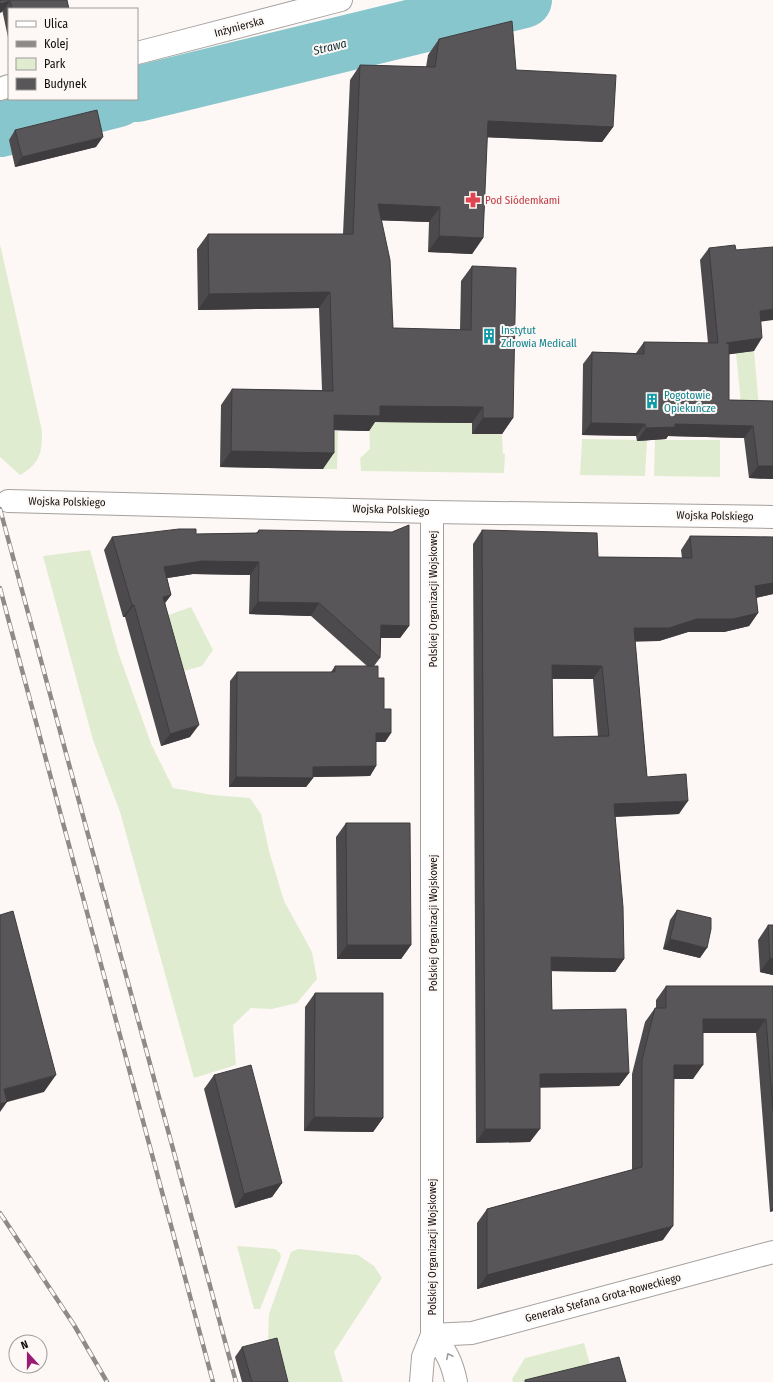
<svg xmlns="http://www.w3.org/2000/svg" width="773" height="1382" viewBox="0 0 773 1382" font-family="'Fira Sans Condensed',sans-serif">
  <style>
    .green { fill: #e0ecd0 }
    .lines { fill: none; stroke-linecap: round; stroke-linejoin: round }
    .river { stroke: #88c6cd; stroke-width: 56 }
    .minor-casing { stroke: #a4a09d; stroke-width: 24 }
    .tertiary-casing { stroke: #a4a09d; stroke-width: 24 }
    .minor { stroke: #fff; stroke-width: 22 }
    .tertiary { stroke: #fff; stroke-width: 22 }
    .rail-casing { stroke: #8e8a88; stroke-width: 4.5 }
    .rail { stroke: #fdf8f5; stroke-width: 3; stroke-dasharray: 9; stroke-linecap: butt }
    .wall { fill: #4d4a4d; fill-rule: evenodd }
    .shaded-wall { fill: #3e3c3e }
    .building { fill: #595659; stroke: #3e3c3e; fill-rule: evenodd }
    .oneway { stroke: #9f9f9f }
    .labels { text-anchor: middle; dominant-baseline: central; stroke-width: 4; stroke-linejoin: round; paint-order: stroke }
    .street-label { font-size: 11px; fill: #100f0e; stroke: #fdf8f5 }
    .health-label { font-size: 11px; fill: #be3a42; stroke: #fdf8f5; text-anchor: start }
    .culture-label { font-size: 11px; fill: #0d838f; stroke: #fdf8f5; text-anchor: start }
    .water-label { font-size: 12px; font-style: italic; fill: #103034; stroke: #fdf8f5 }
  </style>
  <rect width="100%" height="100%" fill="#fdf8f5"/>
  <path class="green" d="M0,244L42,431C42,453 40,464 20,475L0,457Z
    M754,351L759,408L742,413L736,353Z
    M369,420L472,422V434H502L503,454H505L504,473L361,471L360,458L370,449Z
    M323,431H338L337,469H323Z
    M582,439L647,440L645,476L580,475Z
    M655,440H720V477L654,476Z
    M90,550L118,652L152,746L173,788L213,795L250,798L261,814L269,851L284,901L312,952L317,979L297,1003L272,1009L251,1008L233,1025L236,1065L194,1078L120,812L93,740L43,556Z
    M191,607L213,650L202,666L173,674L157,619Z
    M237,1246L275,1249L280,1253L281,1257L260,1309H254Z
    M298,1249L358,1255L374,1266L382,1278L334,1352L343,1382H280L268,1340L269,1314L291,1252Z
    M584,1343L593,1375L563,1382H513L512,1379L525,1358Z"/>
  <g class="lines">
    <path class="river" d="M137,94L524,0
      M0,129L118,99"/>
    <g class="minor-casing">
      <path id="minor" d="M137,53L341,0
        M0,89L9,86
        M432,1335L472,1333L773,1252
        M432,1335C446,1350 452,1362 456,1382
        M421,1382L423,1357L432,1335V512"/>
    </g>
    <g class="tertiary-casing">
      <path id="tertiary" d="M8,501L432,512L773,517"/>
    </g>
    <use href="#minor" class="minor"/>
    <use href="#tertiary" class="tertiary"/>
    <g class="rail-casing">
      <path id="rail" d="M0,509L236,1382
        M0,588L213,1382
        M0,1213L74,1325L107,1382"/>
    </g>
    <use href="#rail" class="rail"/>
  </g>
  <path class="wall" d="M0,0L69,9H9V42Z
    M439,39L516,70L613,127L602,142L487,137L483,238L472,254L428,252L429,222L381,220L393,328L460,330L461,281L472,266L513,418L502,434H472V423L375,422L369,431L334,430L323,469L220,467L221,405L232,389L322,390L319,308L198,310L197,249L208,234H343L350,80L360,65L426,67L428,55Z
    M15,130L96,147L15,167L9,140Z
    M709,248L736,250L761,322L754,351L729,354V400L773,401V479L749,478L744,438L668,436L666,439L637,441L636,436L582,435L583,364L592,352L636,353L644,342L708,343L700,260Z
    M259,530L409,626L400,638H381L380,658L374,666L378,678L384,709L391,733L385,742H376V766L370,776L313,777V778L306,787H229L230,681L237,672H331L335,666H367L311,616L249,614L250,575L193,574L167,578L171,595L165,603L190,737L161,746L125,617H123L104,550L112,537L196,534L256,533Z
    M482,530L598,557L682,558L681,550L690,536L773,537V594L756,598L758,613L749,626L724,632H688L659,641H635L647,777L679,814L615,817L624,959L615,972L551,971L552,1010L629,1073L619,1086L540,1087L530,1142L476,1143L473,544ZM552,679H593L598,736L553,737Z
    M346,823L411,945L401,959H337L336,837Z
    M677,910L700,958L663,949L670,920Z
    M768,925H773V975L760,972L758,940Z
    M666,986H773V1211L770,1212L756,1033H703L693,1079H674L663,1240L477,1289V1223L487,1209L632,1170V1074L645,1022L655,1008H656V1000Z
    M315,993L383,1118L373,1132L304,1131L305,1007Z
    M214,1075L282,1183L272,1197L235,1208L204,1089Z
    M242,1347L288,1382H242L235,1357Z"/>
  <path class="shaded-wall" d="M10,1L2,12L0,13V4Z
    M488,121L613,127L602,142L477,137Z
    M103,137L96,147L15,167L22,157Z
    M378,204L440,207L429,222L367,220Z
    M439,236L483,238L472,254L428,252Z
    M330,292L319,308L198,310L209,294Z
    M773,309V320L751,323L760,311Z
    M762,338L754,351L717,356L726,343Z
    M380,406L483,407L472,423L375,422L369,431L323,430L334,415Z
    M483,418H513L502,434H472Z
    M591,423L645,424L636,436L582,435Z
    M675,424L753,426L744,438L668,436L666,439L637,441L646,428Z
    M231,451L334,453L323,469L220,467Z
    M758,466H773V479L749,478Z
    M202,561L259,562L250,575L193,574L155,580L164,567Z
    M773,583V594L746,600L755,586Z
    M171,595L162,607L163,597Z
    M258,602L319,603L311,616L249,614Z
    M132,605H134L125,617H123Z
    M758,613L749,626L724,632H688L659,641L625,642L634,628L697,619Z
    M381,625L409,626L400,638H372Z
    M552,665L602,666L593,679L543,678Z
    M199,725L190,737L161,746L170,734Z
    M376,733H391L385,742H370Z
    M376,766L370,776L306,777L313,767Z
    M236,777L313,778L306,787H229Z
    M688,801L679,814L604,817L614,804Z
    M670,939L707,948L700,958L663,949Z
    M347,945H411L401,959H337Z
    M551,957L624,959L615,972L542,971Z
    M770,958L773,959V975L760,972Z
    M703,1019H766L756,1033H693Z
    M674,1065H703L693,1079H664Z
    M629,1073L619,1086L530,1088L540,1074Z
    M56,1075L44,1092L0,1104L4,1089Z
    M7,1102L0,1112V1104Z
    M314,1117L383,1118L373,1132L304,1131Z
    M485,1129H540L530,1142L476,1143Z
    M282,1183L272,1197L235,1208L244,1194Z
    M773,1207V1211L770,1212Z
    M673,1226L663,1240L477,1289L487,1275Z"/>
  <path class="building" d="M0,0H67L69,9H12L10,1L0,4Z
    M512,21L516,70L616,75L613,127L488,121L483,238L439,236L440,207L378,204L390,260L393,328L471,330L472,266L516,268L513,418H483V407L380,406V416L334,415V453L231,451L232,389L333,391L330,292L209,294L208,234H353L360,65L435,67L439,39Z
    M97,110L103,137L22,157L15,130Z
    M735,245L736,250L773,247V309L760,311L762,338L726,343H729V400L773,401V466H758L753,426L675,424V427L646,428L645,424L591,423L592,352L644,354V342L718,343L709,248Z
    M409,525V626L381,625L380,658L319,603L258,602L259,562L202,561L164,567L171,595L163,597L199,725L170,734L134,605H132L112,537L179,529H196V534L258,533L259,530L392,532Z
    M482,530L597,533L598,557L692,558L690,536L773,537V583L755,586L758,613L733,619H697L669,628H634L647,777L686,774L688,801L614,804L623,907L624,959L551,957L552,1010L626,1009L629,1073L540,1074V1129H485ZM552,665L602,666L609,736L553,737Z
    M335,666H378V678H384V709H391V733H376V766L313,767V778L236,777L237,672H335Z
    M346,823H410L411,945H347Z
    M677,910L711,918V929L707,948L670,939Z
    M13,911L56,1075L4,1089L7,1102L0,1104V915Z
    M768,925H773V959L770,958Z
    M666,986H773V1111L766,1019H703V1065H674L673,1226L487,1275V1209L642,1167V1060L655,1008H666Z
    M315,993H383V1118L314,1117Z
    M251,1065L282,1183L244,1194L214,1075Z
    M277,1338L288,1382H252L242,1347Z
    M619,1357L626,1382H525V1380Z"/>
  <defs><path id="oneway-chevron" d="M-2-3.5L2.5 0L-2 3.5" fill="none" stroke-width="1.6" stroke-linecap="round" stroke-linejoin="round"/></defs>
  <use class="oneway" href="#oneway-chevron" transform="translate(449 1356) rotate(-117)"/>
  <defs>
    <g id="pharmacy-bare" transform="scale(1.2)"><path d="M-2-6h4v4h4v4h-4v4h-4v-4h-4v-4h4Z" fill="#e0444e" stroke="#fdf8f5" stroke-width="2.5" paint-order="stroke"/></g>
    <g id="building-bare" transform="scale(1.2)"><path d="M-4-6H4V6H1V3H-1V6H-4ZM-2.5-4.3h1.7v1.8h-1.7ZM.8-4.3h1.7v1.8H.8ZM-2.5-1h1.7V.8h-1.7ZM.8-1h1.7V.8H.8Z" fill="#0f9aa8" stroke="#fdf8f5" stroke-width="2.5" paint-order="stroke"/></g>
  </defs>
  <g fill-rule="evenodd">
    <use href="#pharmacy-bare" x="473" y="200"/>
    <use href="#building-bare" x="489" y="336"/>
    <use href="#building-bare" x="652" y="401"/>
  </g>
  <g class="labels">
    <g class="street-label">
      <text transform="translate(239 27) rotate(-15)">Inżynierska</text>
      <text transform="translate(67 502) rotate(1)">Wojska Polskiego</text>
      <text transform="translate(391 510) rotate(2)">Wojska Polskiego</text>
      <text transform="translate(715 516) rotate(1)">Wojska Polskiego</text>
      <text transform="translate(433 599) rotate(-90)">Polskiej Organizacji Wojskowej</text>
      <text transform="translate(433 923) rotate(-90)">Polskiej Organizacji Wojskowej</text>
      <text transform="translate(432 1247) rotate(-90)">Polskiej Organizacji Wojskowej</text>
      <text transform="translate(603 1298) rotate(-15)">Generała Stefana Grota-Roweckiego</text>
    </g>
    <g class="health-label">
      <text x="485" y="200">Pod Siódemkami</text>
    </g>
    <g class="culture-label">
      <text x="501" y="330">Instytut<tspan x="501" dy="13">Zdrowia Medicall</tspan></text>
      <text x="664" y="395">Pogotowie<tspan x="664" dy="13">Opiekuńcze</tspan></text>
    </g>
    <g class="water-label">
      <text transform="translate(330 47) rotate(-14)">Strawa</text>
    </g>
  </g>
  <rect x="8" y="8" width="130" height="92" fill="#fdf8f5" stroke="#9e9b99"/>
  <rect x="16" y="21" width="20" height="6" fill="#ffffff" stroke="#9e9b99"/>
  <text x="44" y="28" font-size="12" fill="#100f0e">Ulica</text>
  <rect x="16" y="41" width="20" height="6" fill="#8e8a88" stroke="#9e9b99"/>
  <text x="44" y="48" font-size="12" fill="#100f0e">Kolej</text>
  <rect x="16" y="58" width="20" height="12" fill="#e0ecd0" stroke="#9e9b99"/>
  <text x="44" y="68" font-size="12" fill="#100f0e">Park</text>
  <rect x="16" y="78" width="20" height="12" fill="#595659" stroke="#9e9b99"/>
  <text x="44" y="88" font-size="12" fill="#100f0e">Budynek</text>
  <g transform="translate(28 1354) rotate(339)"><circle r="19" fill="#fdf8f5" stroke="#9e9b99"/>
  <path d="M0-3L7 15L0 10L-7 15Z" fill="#991c74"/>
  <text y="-6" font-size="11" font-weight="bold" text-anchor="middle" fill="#100f0e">N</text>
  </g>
</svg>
